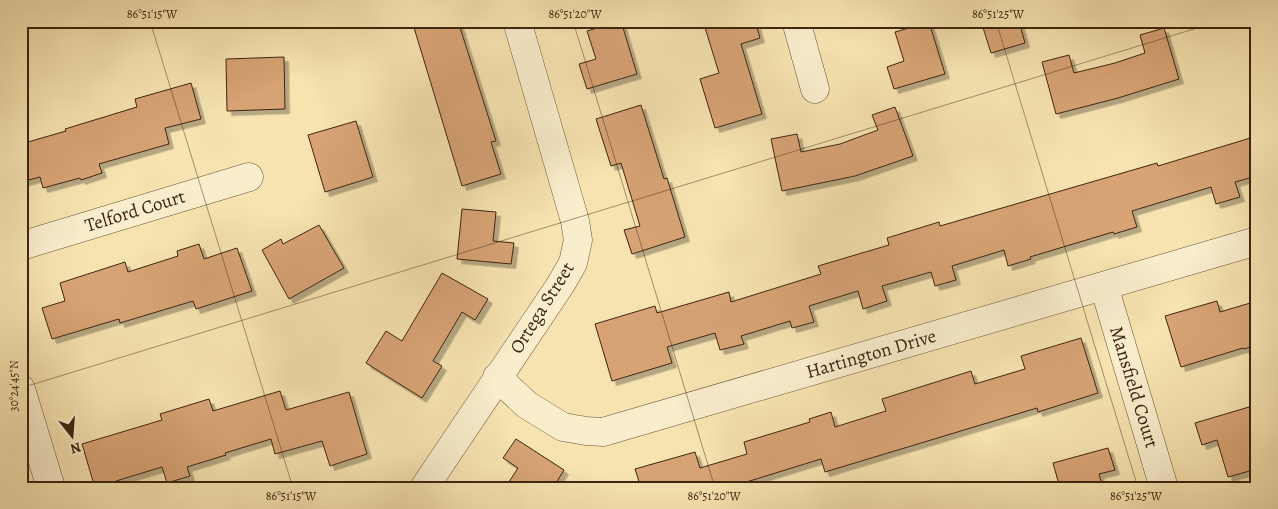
<svg xmlns="http://www.w3.org/2000/svg" width="1278" height="509" viewBox="0 0 1278 509" font-family="Alegreya,serif">
  <style>
    .building { fill: #d7a375; stroke: #3e2411; filter: url(#shadow) }
    .lines { fill: none; stroke-linecap: round; stroke-linejoin: round }
    .minor-casing { stroke: #6c5439; stroke-width: 29 }
    .minor { stroke: #f9edcc; stroke-width: 28 }
    .ticks { fill: none; stroke: #3e2411; stroke-width: 1; stroke-opacity: 0.45 }
    .labels { text-anchor: middle; dominant-baseline: central; stroke-width: 5; stroke-linejoin: round; paint-order: stroke }
    .street-label { font-size: 19px; fill: #3e2411; stroke: #f9edcc }
    .neatline { fill: none; stroke: #3e2411; stroke-width: 2 }
    .ticks-label { font-size: 12px; text-anchor: middle; fill: #3e2411 }
  </style>
  <defs>
    <filter id="shadow"><feDropShadow dx="4.5" dy="4.5" stdDeviation="0" flood-color="#0004"/></filter>
  </defs>
  <rect width="100%" height="100%" fill="#f6e3b0"/>
  <filter id="stains"><feTurbulence type="fractalNoise" baseFrequency=".004" numOctaves="4"/><feColorMatrix values="0 0 0 0 .2 0 0 0 0 .09 0 0 0 0 .02 0 0 0 .5 -.17"/></filter>
  <radialGradient id="worn" r=".72"><stop offset=".6" stop-color="#630" stop-opacity="0"/><stop offset="1" stop-color="#630" stop-opacity=".3"/></radialGradient>
  <path class="building" d="M412,21H458L496,141L491,142L501,174L462,186Z
    M621,21L637,74L587,89L579,64L596,59L587,31Z
    M703,21H755L760,38L741,44L762,114L715,128L700,79L719,73Z
    M981,21H1019L1025,43L991,53Z
    M929,22L945,74L894,89L887,67L904,61L895,32Z
    M1164,28L1179,79L1118,98L1056,114L1042,62L1069,55L1074,73L1115,63L1145,53L1140,35Z
    M284,57L285,109L227,111L226,59Z
    M191,83L201,119L165,128L169,144L99,164L102,173L81,180L80,178L43,188L40,177L21,182V144L66,131L65,129L137,107L135,99Z
    M641,105L664,179L667,178L685,237L632,254L624,230L640,226L621,163L611,166L596,119Z
    M895,107L913,156L855,176L782,191L771,139L797,134L801,152L840,144L878,130L872,115Z
    M356,121L373,177L325,192L308,135Z
    M1257,136V176L1235,182L1240,197L1216,204L1211,187L1132,211L1137,227L1114,234L1113,232L1030,257L1031,259L1008,266L1004,250L952,266L956,280L935,286L931,272L882,286L887,301L863,309L858,291L809,306L814,322L792,328L790,321L741,336L744,344L720,350L715,333L667,347L672,363L612,381L595,324L655,306L657,313L729,292L731,302L821,274L818,266L889,245L887,238L939,222L940,226L1157,163L1158,166Z
    M462,209L496,212L493,241L514,243L511,264L457,259Z
    M319,225L344,268L289,299L262,250L281,239L283,244Z
    M199,244L204,259L237,248L252,291L196,309L193,301L120,323L119,319L52,339L42,308L65,301L60,283L125,262L128,272L178,256L177,251Z
    M442,273L488,299L475,320L462,312L433,361L442,366L422,398L366,363L386,331L402,341Z
    M1217,301L1220,312L1257,301V345L1244,349L1243,348L1181,367L1165,316Z
    M1081,338L1098,393L1038,412L1037,408L825,472L821,459L740,484L741,488H641L635,469L695,452L700,468L747,454L744,442L810,422L809,419L831,412L835,427L886,411L882,399L971,371L975,384L1025,369L1021,356Z
    M280,391L286,410L349,392L367,454L330,466L322,441L275,454L271,439L225,453L226,455L187,467L190,476L167,483L162,467L116,481L118,488H95L82,444L162,420L160,414L209,399L213,411Z
    M1249,407L1257,432V469L1228,477L1217,440L1202,445L1195,423Z
    M516,439L564,470L553,488H505L518,468L503,458Z
    M1108,448L1115,470L1099,474L1103,488H1060L1053,463Z"/>
  <g class="lines">
    <g class="minor-casing">
      <path id="minor" d="M796,21L815,89
        M21,246L249,177
        M1104,286L1164,488
        M497,377L527,405L563,427L586,431L603,432L1257,241
        M21,389L51,488
        M424,488L561,284L573,263L578,240L575,221L517,21"/>
    </g>
    <use href="#minor" class="minor"/>
  </g>
  <path class="ticks" d="M150,21L293,488M573,21L715,488M996,21L1138,488M21,388L1220,21"/>
  <g class="labels">
    <g class="street-label">
      <text transform="translate(135 211) rotate(-17)">Telford Court</text>
      <text transform="translate(542 308) rotate(-58)">Ortega Street</text>
      <text transform="translate(871 354) rotate(-16)">Hartington Drive</text>
      <text transform="translate(1134 387) rotate(73)">Mansfield Court</text>
    </g>
  </g>
  <rect width="1278" height="509" fill="none" stroke="#f6e3b0" stroke-width="55"/>
  <g transform="translate(72 436) rotate(163)" stroke="#f9edcc" stroke-width="4" paint-order="stroke">
  <path d="M0-4L9 19L0 12L-9 19Z" fill="#3e2411"/>
  <text y="-8" font-size="14" font-weight="bold" text-anchor="middle" fill="#3e2411">N</text>
  </g>
  <rect x="28" y="28" width="1222" height="454" class="neatline"/>
  <g class="ticks-label">
    <text x="152" y="18">86°51'15"W</text>
    <text x="575" y="18">86°51'20"W</text>
    <text x="998" y="18">86°51'25"W</text>
    <text transform="translate(14 386) rotate(-90)" y="4">30°24'45"N</text>
    <text x="291" y="500">86°51'15"W</text>
    <text x="714" y="500">86°51'20"W</text>
    <text x="1136" y="500">86°51'25"W</text>
  </g>
  <rect width="100%" height="100%" filter="url(#stains)"/>
  <rect width="100%" height="100%" fill="url(#worn)"/>
</svg>
